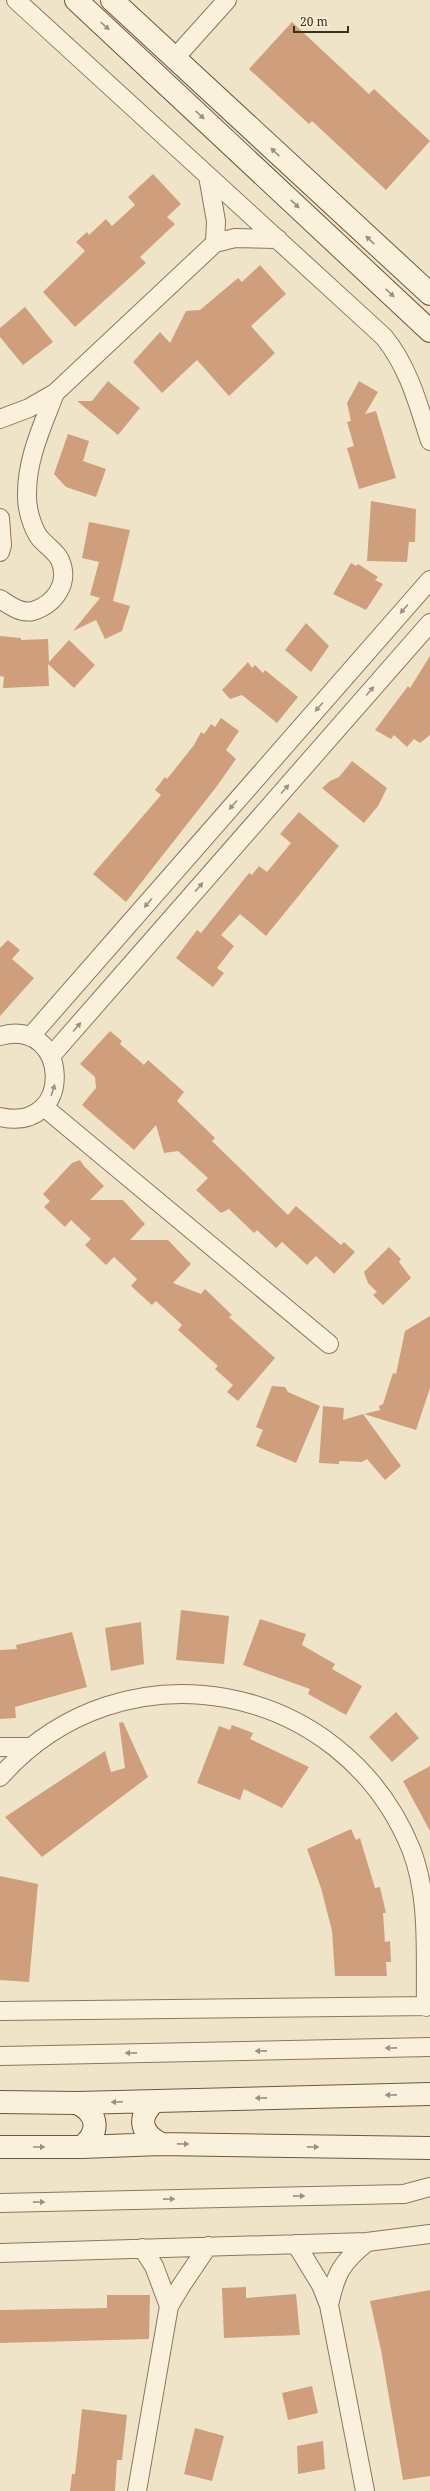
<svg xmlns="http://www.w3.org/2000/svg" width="430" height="2491" viewBox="0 0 430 2491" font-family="'Noto Serif',serif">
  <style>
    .building { fill: #cf9f7d }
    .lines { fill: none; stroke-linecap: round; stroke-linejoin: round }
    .street-casing { stroke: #8d765c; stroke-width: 20 }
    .secondary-casing { stroke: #6f573f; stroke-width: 24 }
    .street { stroke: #faf1dc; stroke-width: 18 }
    .secondary { stroke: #faf1dc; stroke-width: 22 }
    .oneway { fill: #9c907e }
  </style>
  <rect width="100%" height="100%" fill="#f0e4c8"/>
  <path class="building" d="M292,22L369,94L374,89L430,141L386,190L312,121L309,124L249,69Z
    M153,174L181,204L167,217L175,224L140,257L146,263L75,327L43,292L85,251L76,242L87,232L89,235L106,219L112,226L135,205L128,197Z
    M260,265L286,294L251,326L275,353L229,396L197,360L162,393L133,362L160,332L170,343L186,311L200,310L238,278L242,282Z
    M25,307L53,342L23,365L0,337V328Z
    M108,381L140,408L118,435L77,401H92Z
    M359,381L378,392L365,414L376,411L396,478L359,489L347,448L354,446L347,422L351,421L347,403Z
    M68,434L89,441L83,461L106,469L96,497L66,487L54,474Z
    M371,501L416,509L415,542H409L407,562L367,561Z
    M89,522L130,530L113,601L130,606L122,631L105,639L96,620L73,631L100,598L90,595L99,562L82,558Z
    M351,563L356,566L358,564L378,577L375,580L383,584L366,610L333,594Z
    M306,623L329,646L311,672L285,650Z
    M0,636L21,638V640L48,639L49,662L69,640L95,665L74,688L48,664L49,686L3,688L4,677L0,676Z
    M430,656V735L420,743L414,739L407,747L394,735L391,739L375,730L408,686L410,688Z
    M248,662L252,668L255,665L263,673L265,670L298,697L277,723L242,695L230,699L222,690Z
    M221,718L239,731L226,750L236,759L217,786L126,902L93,874L161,795L155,790L165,777L167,779L194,745L201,732L204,734L211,724L215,727Z
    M352,761L387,788L378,806L364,823L322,788L330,781L339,777Z
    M299,812L339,846L266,936L240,914L221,935L234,946L217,968L224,973L213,987L176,958L197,930L201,933L249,873L252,875L259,866L267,872L291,843L280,834Z
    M8,940L20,950L12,959L34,978L0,1016V948Z
    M110,1031L122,1041L120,1044L144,1065L148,1060L184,1092L177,1101L215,1138L212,1141L288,1215L296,1206L341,1245L344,1242L355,1252L334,1274L316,1256L307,1265L282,1242L276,1248L257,1230L254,1233L229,1209L221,1213L196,1190L208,1178L178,1151L164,1153L156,1125L134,1150L82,1105L96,1088L95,1077L80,1064Z
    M80,1160L84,1166L104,1186L90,1200H123L145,1224L130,1240H168L191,1264L173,1283L201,1294L205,1289L232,1315L229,1317L275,1358L238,1401L227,1392L233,1385L215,1369L218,1366L178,1330L182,1325L156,1301L152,1305L131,1286L137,1279L114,1257L106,1265L85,1245L91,1239L71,1220L65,1227L44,1207L50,1201L43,1194L72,1163Z
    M389,1247L401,1259L399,1262L411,1278L383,1305L373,1295L377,1292L368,1283L364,1272Z
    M430,1316V1388L416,1430L364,1414L380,1410L379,1406L383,1404L393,1373L396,1374L405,1331Z
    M272,1386L285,1387L288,1392L320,1406L296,1463L256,1446L263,1430L256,1427Z
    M323,1406L344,1408L343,1420L363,1414L401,1466L385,1480L367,1459L362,1462L339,1461V1464L319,1463Z
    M181,1610L229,1616L224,1664L176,1660Z
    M260,1619L306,1634L302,1645L335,1664L332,1669L362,1686L346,1715L308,1694L310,1689L243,1665Z
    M141,1622L144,1664L111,1671L105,1628Z
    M72,1632L87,1687L15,1707L16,1718L0,1719V1650L17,1649L16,1645Z
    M396,1712L419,1738L392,1762L369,1737Z
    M123,1722L148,1777L42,1857L5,1817L105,1751L111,1772L125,1768L119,1723Z
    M232,1725L253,1733L250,1739L309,1767L282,1808L244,1789L240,1800L197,1783L219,1726L230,1730Z
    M430,1766V1831L403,1781Z
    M351,1829L356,1840L360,1838L375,1888L380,1887L386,1913H383L385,1942L390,1941L391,1962H386L387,1976H335L332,1931L321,1888L307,1849Z
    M0,1876L38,1884L29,1982L0,1980Z
    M246,2287V2298L296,2294L300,2335L224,2338L222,2288Z
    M430,2290V2476L403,2480L381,2350L370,2301Z
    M107,2295H150L149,2339L0,2343V2310L107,2308Z
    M312,2386L318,2413L288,2420L282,2393Z
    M82,2409L127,2415L122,2460H117L115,2491H70L72,2474H75Z
    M195,2428L224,2436L212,2481L184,2474Z
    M323,2441L325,2469L298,2474L297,2446Z"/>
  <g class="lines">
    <g class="street-casing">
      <path id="street" d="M16,0L384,337C409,368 418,404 430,441
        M174,59L227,0
        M208,176L216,221L215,243
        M0,419L29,408L55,393L215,243L235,238L278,239
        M0,518L2,545L0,552
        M0,599C9,605 21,614 33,611C55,604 70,583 60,560C56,551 45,545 39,537C32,527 27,509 27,497C26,460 42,427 55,393
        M0,1036C70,1016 76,1134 0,1117
        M30,1037L430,580
        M51,1056L430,623
        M44,1107L329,1344
        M0,1747H31
        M0,1777C122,1639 342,1680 411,1849C430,1897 425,1955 426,2007
        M0,2011L430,2006
        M0,2056L430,2047
        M0,2203L404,2194L430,2187
        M296,2244L321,2285L329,2305L365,2491
        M142,2248L154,2266L169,2306
        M0,2253L367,2242L430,2234
        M329,2305C336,2273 341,2263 367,2242
        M137,2491L169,2306L181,2286L208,2246"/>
    </g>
    <g class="secondary-casing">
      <path id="secondary" d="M76,0L430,331
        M112,0L430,294
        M155,2101C137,2117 140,2133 161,2144
        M0,2102L77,2103L430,2094
        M77,2103C99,2114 100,2132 82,2147
        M0,2147H82L161,2144L430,2148"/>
    </g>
    <use href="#street" class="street"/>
    <use href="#secondary" class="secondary"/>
  </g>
  <defs><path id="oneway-solid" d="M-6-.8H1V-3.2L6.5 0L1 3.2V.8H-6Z"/></defs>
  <g class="oneway">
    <use href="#oneway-solid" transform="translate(105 26) rotate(42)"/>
    <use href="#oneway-solid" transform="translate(200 115) rotate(43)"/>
    <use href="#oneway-solid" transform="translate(275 152) rotate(-137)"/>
    <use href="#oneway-solid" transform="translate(295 204) rotate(43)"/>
    <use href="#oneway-solid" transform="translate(370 240) rotate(-137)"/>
    <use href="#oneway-solid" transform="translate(390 293) rotate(43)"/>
    <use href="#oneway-solid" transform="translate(404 609) rotate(131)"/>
    <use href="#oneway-solid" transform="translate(370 691) rotate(-49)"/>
    <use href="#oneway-solid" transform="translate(319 707) rotate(131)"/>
    <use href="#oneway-solid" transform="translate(285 789) rotate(-49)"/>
    <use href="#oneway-solid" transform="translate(233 805) rotate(131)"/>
    <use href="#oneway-solid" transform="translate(199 887) rotate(-49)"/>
    <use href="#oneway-solid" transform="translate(148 903) rotate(131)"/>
    <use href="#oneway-solid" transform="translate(77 1027) rotate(-49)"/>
    <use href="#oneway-solid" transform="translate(53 1090) rotate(-72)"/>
    <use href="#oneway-solid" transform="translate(391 2048) rotate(179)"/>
    <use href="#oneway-solid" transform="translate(261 2051) rotate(179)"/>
    <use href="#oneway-solid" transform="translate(131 2053) rotate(179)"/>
    <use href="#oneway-solid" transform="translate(391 2095) rotate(179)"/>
    <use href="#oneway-solid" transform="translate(261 2098) rotate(179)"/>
    <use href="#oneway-solid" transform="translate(117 2102) rotate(178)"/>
    <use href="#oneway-solid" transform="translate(183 2144) rotate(1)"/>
    <use href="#oneway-solid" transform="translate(39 2147)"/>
    <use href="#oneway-solid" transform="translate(313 2147) rotate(1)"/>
    <use href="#oneway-solid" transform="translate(299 2196) rotate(-1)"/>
    <use href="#oneway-solid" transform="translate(169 2199) rotate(-1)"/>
    <use href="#oneway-solid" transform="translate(39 2202) rotate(-1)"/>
  </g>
  <path d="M294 26v6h54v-6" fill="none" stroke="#3d2e20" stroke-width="2"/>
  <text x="300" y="26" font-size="12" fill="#3d2e20" stroke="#f7eed8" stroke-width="3" paint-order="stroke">20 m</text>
</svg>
